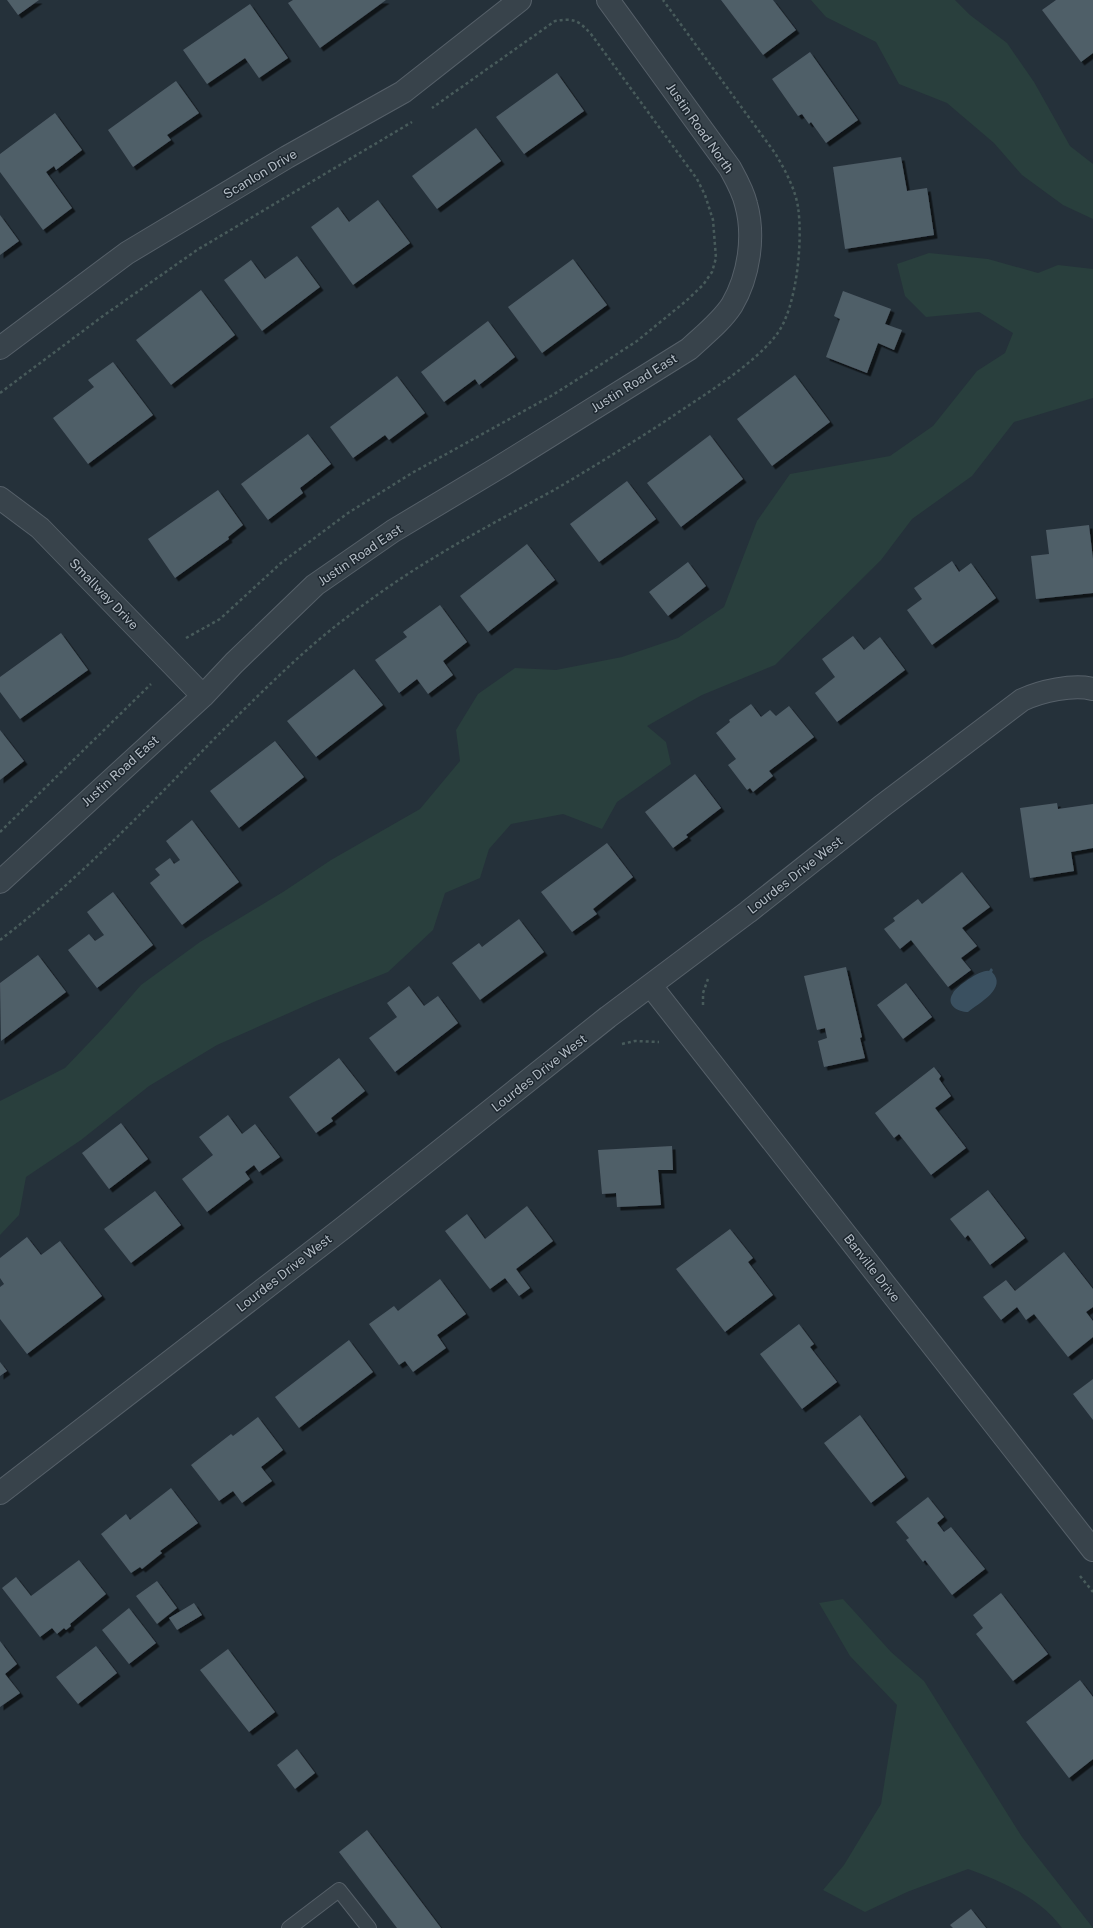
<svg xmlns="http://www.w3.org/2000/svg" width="1093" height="1928" viewBox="0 0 1093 1928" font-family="'Public Sans',sans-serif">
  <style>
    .green { fill: #293f3d }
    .water { fill: #3a5060 }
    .building { fill: #505e68; filter: url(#shadow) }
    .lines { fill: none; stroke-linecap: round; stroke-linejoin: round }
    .lane-casing { stroke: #566069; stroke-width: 16 }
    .street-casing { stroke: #566069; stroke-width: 24 }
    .path { stroke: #485b5b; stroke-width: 2.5; stroke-dasharray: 3 3; stroke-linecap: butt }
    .lane { stroke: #38434b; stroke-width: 14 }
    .street { stroke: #38434b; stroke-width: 22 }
    .labels { text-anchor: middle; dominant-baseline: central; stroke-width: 3; stroke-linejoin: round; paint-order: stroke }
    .street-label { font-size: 13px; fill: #b4bdc6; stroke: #1d272f }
  </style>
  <defs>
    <filter id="shadow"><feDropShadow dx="3.5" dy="3.5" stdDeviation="0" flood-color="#0009"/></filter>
  </defs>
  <rect width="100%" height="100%" fill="#25313a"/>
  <path class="green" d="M811,0H955L970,15L1007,43L1034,82L1070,146L1093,164V219L1063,205L1022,175L994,143L947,103L899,84L876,42L826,17Z
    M929,253L988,259L1038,273L1058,265L1093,269V398L1014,422L972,476L912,519L881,560L775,665L702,695L647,726L666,742L671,764L617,802L602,829L563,814L511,824L489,849L480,878L445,893L433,930L388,972L316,1001L217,1045L149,1086L81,1140L26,1177L19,1215L0,1235V1101L65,1068L107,1024L141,985L200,942L283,892L331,860L420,809L460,761L456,730L478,694L515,668L556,670L622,657L678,638L724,607L757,521L790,474L890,456L933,426L977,371L1005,353L1013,333L979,312L926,317L905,296L897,264Z
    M843,1599L891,1652L924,1681L1022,1837L1093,1928H1062C1039,1897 1003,1882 968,1869L907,1892L865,1912L823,1890L844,1865L881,1804L897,1705L850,1656L819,1603Z"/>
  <path class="water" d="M991,968L993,970L992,972C1008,988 979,1003 968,1012C958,1012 945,1005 953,993C957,986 981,969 989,971Z"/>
  <path class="building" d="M7,0H39L18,15Z
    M293,0H386L320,48L288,3Z
    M721,0H773L796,30L763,55Z
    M1056,0H1093V53L1081,62L1042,10Z
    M250,4L288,58L259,78L245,58L207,84L183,50Z
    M810,52L858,120L826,143L811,122L809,124L802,114L798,116L772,79Z
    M557,73L584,111L524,154L496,117Z
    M176,81L199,113L167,135L171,140L133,167L108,130Z
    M55,113L82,150L56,170L54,166L46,172L72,208L43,230L0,172V154Z
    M476,128L501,161L437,209L412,176Z
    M901,157L907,191L927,188L934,235L845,249L833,167Z
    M378,200L410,243L353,285L311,227L338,207L349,222Z
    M0,215L19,241L0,255Z
    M297,256L320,287L262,331L224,280L251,260L265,279Z
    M573,259L607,305L542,353L508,307Z
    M201,290L235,335L171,385L136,340Z
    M843,291L891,309L885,324L902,330L894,350L878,343L867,373L826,357L840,319L834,316Z
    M488,321L515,357L479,385L475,379L444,402L421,372Z
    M113,362L153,415L88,464L53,418L94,387L88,380Z
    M795,375L830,422L772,466L737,419Z
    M397,376L425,413L389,440L385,435L353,458L330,427Z
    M308,434L331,464L300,488L303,493L268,520L241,484Z
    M710,435L743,479L681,527L647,483Z
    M627,481L656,519L599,562L570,524Z
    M218,490L243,525L228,537L229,539L175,578L148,539Z
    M1089,525L1093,559V593L1036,599L1031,556L1049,554L1046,530Z
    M527,544L555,580L488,632L460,596Z
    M952,561L959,572L971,563L996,598L932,645L907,610L922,599L914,588Z
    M688,562L706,586L668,616L649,592Z
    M440,605L467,642L443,661L453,675L428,694L417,679L399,693L375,660L407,637L403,632Z
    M61,633L88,670L20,719L0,692V677Z
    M853,636L864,650L880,637L905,670L837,722L815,693L835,677L822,659Z
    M354,669L383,705L316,757L287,721Z
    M751,704L761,717L770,710L776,716L789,706L814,737L769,771L773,776L753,792L750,788L747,790L728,765L736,759L716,733L730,722L729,720Z
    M0,730L24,761L0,780Z
    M275,741L304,777L239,828L210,791Z
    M695,774L721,808L686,835L688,837L673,848L645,812Z
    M1057,803L1058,809L1093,804V848L1071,852L1074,871L1030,878L1020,808Z
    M192,820L239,882L182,925L150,883L160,875L155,869L170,858L174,864L180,860L166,841Z
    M607,843L633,877L593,909L597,914L572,932L541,892Z
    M962,872L990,907L962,928L977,946L961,958L971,970L948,987L911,940L900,949L884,929L895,921L893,918L918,899L922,904Z
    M113,892L153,945L97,988L68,950L89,934L95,941L104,935L87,912Z
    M519,919L544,952L480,1000L452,963L479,943L482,947Z
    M38,955L66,992L1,1041L0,983Z
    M846,967L862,1037L860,1038L865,1058L824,1067L818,1041L827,1038L825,1028L817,1030L804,976Z
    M906,983L932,1017L903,1039L877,1005Z
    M409,986L424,1006L438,996L458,1023L395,1072L369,1038L397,1017L387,1003Z
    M339,1058L365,1091L331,1118L333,1121L316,1133L289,1097Z
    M934,1067L941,1076L939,1079L951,1096L935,1108L966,1148L931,1175L899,1134L894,1138L875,1113Z
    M228,1115L242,1134L255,1124L280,1157L259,1172L254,1165L245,1172L250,1179L207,1212L182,1179L213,1155L199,1137Z
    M121,1123L148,1159L109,1189L82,1153Z
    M672,1146L673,1170H658L661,1205L617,1207L616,1193L602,1194L598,1150Z
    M988,1190L1025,1238L990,1265L968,1235L965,1238L950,1219Z
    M155,1191L181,1225L131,1263L104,1229Z
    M527,1206L553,1241L516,1269L530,1288L519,1296L505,1278L490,1289L445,1231L467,1214L485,1239Z
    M730,1229L753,1258L748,1262L773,1295L725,1332L676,1269Z
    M27,1237L41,1255L60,1241L102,1296L27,1354L0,1319V1287L4,1284L0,1278V1258Z
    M1064,1252L1093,1289V1307L1086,1312L1093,1321V1337L1068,1357L1034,1314L1026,1320L1017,1307L1001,1320L983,1297L1006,1280L1015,1291Z
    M440,1279L466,1314L437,1335L446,1348L413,1372L405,1361L399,1365L369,1324L394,1306L398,1311Z
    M799,1324L814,1344L810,1347L837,1382L802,1409L760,1354Z
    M349,1340L373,1372L299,1428L275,1397Z
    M0,1362L7,1371L0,1376Z
    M1093,1379V1420L1073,1394Z
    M860,1415L905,1477L871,1503L824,1443Z
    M258,1417L283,1450L261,1467L272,1481L242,1503L233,1491L219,1501L191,1465L231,1434L233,1436Z
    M171,1488L198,1523L160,1551L162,1553L142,1569L140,1567L131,1573L101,1534L126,1514L130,1520Z
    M928,1497L944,1517L937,1523L944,1532L951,1527L985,1569L952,1595L925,1560L923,1562L906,1540L909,1538L896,1522Z
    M79,1560L106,1594L70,1624L71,1626L66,1630L64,1628L57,1634L52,1628L40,1637L2,1588L16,1577L31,1596Z
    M157,1581L177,1608L157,1624L136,1596Z
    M1001,1593L1048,1654L1013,1681L976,1634L983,1628L973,1615Z
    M194,1603L202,1615L177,1630L169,1618Z
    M129,1608L156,1643L129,1664L102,1630Z
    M0,1641L17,1664L5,1674L20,1693L0,1707Z
    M96,1646L117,1673L78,1704L56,1677Z
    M228,1649L275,1712L249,1732L200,1670Z
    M1080,1680L1093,1697V1759L1069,1778L1026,1722Z
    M297,1749L315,1773L295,1789L277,1765Z
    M367,1830L441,1928H397L339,1852Z
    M971,1909L986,1928H953L950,1925Z"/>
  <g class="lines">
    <g class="lane-casing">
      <path id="lane" d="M289,1928L339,1890L369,1928"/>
    </g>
    <g class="street-casing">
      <path id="street" d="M0,348L127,253L287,157L403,92L520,0
        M0,498L40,528L203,696
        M0,882L203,696L234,663L315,585L393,531L498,468L689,349C704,335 721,322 732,305C749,276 755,236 746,204C743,191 736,179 730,168L608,0
        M651,986L1093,1550
        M0,1493L343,1228L608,1017L748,912L882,806L1022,700C1041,691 1073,684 1093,689"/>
    </g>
    <path class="path" d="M0,393L103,316L197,250L412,122
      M186,638L220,619L281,563L348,513L412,473L551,396L597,367L637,341L686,301L703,285L712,272L716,258L713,220L705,195L697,179L591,34C578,20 574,18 555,21L432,108
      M0,832L151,684
      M0,940C80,879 149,805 220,733C259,695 299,654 342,621C372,598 403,576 435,557C474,533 514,512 554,490C593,467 632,443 670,418C702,396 754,365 777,334C797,307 803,240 798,207C795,188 785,170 775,153L663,0
      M703,1005V993L708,979
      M622,1044L635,1041L659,1042
      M1080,1576L1093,1592"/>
    <use href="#lane" class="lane"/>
    <use href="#street" class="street"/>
  </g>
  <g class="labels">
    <g class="street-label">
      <text transform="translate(700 128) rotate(55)">Justin Road North</text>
      <text transform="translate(260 174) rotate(-31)">Scanlon Drive</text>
      <text transform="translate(634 383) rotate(-32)">Justin Road East</text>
      <text transform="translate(360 555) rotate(-34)">Justin Road East</text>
      <text transform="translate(104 594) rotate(46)">Smallway Drive</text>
      <text transform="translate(120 771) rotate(-42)">Justin Road East</text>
      <text transform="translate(795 875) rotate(-38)">Lourdes Drive West</text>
      <text transform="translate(539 1073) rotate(-38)">Lourdes Drive West</text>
      <text transform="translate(872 1268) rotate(52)">Banville Drive</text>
      <text transform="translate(284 1273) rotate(-38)">Lourdes Drive West</text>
    </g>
  </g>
</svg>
